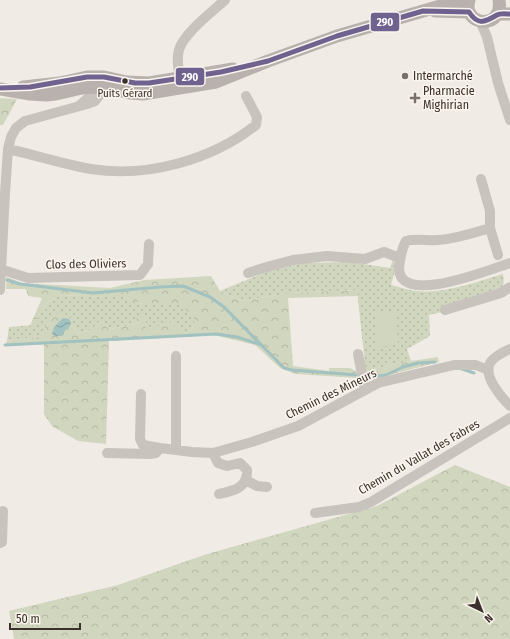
<svg xmlns="http://www.w3.org/2000/svg" width="510" height="639" viewBox="0 0 510 639" font-family="'Fira Sans Condensed',sans-serif">
  <style>
    .grass { fill: url(#grass-dots) }
    .forest { fill: url(#forest-crowns) }
    .pitch { fill: #d1d6bf }
    .water { fill: url(#water-waves) }
    .lines { fill: none; stroke-linecap: round; stroke-linejoin: round }
    .stream { stroke: #a1c2c1; stroke-width: 3 }
    .minor { stroke: #c9c3be; stroke-width: 10 }
    .major { stroke: #b8b1ad; stroke-width: 13 }
    .bus-1-casing { stroke: #fbf5ee; stroke-width: 8 }
    .bus-1 { stroke: #70628f; stroke-width: 5 }
    .poi-dot { fill: #7a716c; stroke: #fbf5ee; stroke-width: 1.5 }
    .bus-dot { fill: #3b302b; stroke: #fbf5ee; stroke-width: 1.5 }
    .labels { text-anchor: middle; dominant-baseline: central; stroke-width: 3; stroke-linejoin: round; paint-order: stroke }
    .bus-label { font-size: 11px; fill: #3b302b; stroke: #fbf5ee }
    .poi-label { font-size: 12px; fill: #3b302b; stroke: #fbf5ee; text-anchor: start }
    .street-label { font-size: 12px; fill: #3b302b; stroke: #fbf5ee }
    .line-badge { stroke: #fbf5ee; stroke-width: 1.5 }
    .badge-label { font-size: 11px; text-anchor: middle; font-weight: bold; fill: #fff }
  </style>
  <defs>
    <pattern id="grass-dots" width="8" height="8" patternUnits="userSpaceOnUse"><rect width="8" height="8" fill="#d1d6bf"/><path d="M2 2h.1M6 6h.1" fill="none" stroke="#b4b8a4" stroke-width="1.8" stroke-linecap="round"/></pattern>
    <pattern id="forest-crowns" width="20" height="18" patternUnits="userSpaceOnUse"><rect width="20" height="18" fill="#d1d6bf"/><path d="M2 6a3 3 0 1 1 6 0M12 15a3 3 0 1 1 6 0" fill="none" stroke="#b4b8a4"/></pattern>
    <pattern id="water-waves" width="16" height="10" patternUnits="userSpaceOnUse"><rect width="16" height="10" fill="#a1c2c1"/><path d="M0 5q4-4 8 0t8 0" fill="none" stroke="#849e9d"/></pattern>
  </defs>
  <rect width="100%" height="100%" fill="#f0ebe5"/>
  <path class="grass" d="M393,259C398,267 393,277 391,285C400,287 408,290 416,291C445,294 475,282 503,274C504,281 505,285 499,290L441,307L442,312L429,315L430,336L407,349L411,361L364,371V355L357,290L290,293L242,301L220,291L273,269L305,263L350,262L390,268Z
    M62,295L107,297H124L142,304H182L195,320L191,331H151L146,328L145,316L136,324L110,329L100,321L89,331L77,333L70,318L53,317L38,337L7,341L9,327L33,325L48,301Z"/>
  <path class="forest" d="M0,98L17,99L3,125H0Z
    M211,276L220,291L242,301L290,293L357,290L358,296L288,298L293,366L329,371V368H350L356,371V378L296,374L280,368L255,345L214,335L109,341L106,444L78,441L52,426L44,414V344L5,346L7,341L38,337L53,317L62,311L70,318L77,333L89,331L100,321L110,329L136,324L137,317L145,316L146,328L151,331L167,319L180,331H191L195,320L181,304H142L124,297H107L62,295L48,301L33,325L30,326L42,298L28,296L26,289H6L7,277L22,283L110,288L144,280Z
    M438,357L439,362L366,381L364,371L411,361Z
    M455,465L510,487V639H14L9,611L118,585L204,555L377,506Z"/>
  <path class="pitch" d="M396,311L398,345L377,347L375,312Z"/>
  <path class="water" d="M63,318L69,319L71,322C70,328 67,328 64,332V334L62,336H55L52,334L54,327Z"/>
  <g class="lines">
    <path class="stream" d="M7,280L20,284L93,293L160,287L183,286L210,297L224,307L284,368L292,370L357,375
      M5,345L216,334L237,337L262,345
      M462,369L474,373
      M371,377L386,375L403,367L418,363L435,362"/>
    <path class="minor" d="M480,21L487,37L498,83L510,120
      M181,83C179,73 176,60 179,50C183,34 213,11 225,0
      M8,149C35,155 63,164 91,169C147,178 212,160 256,125L257,117L246,96
      M481,179L490,211V228L498,255
      M490,228C473,233 455,239 438,240C427,241 417,238 406,241C401,250 400,258 399,268C399,307 491,269 510,263
      M0,269L28,278L140,275L148,264L149,244
      M248,273L270,266L293,260L327,256L365,259L384,252L400,258
      M0,290L5,193L8,149L11,137L16,128L25,121L87,104L95,101L102,92L101,77L89,97L79,106
      M445,310L501,293L510,287
      M510,349C503,352 494,356 490,363C483,376 501,397 510,406
      M358,354L365,390
      M176,356V450
      M141,394L140,439L143,445L160,448L192,452L213,453L252,442L298,426L378,383L454,365H476L488,370
      M107,453L150,454L156,453L160,448
      M213,453L218,463L227,466L240,463L247,470C248,488 233,491 219,494
      M246,480L257,486L267,487
      M315,513L359,507L371,502L510,418
      M0,543L2,542L3,511"/>
    <path class="major" d="M469,0C461,26 504,31 499,0
      M435,11L469,12
      M498,14H510
      M23,87L60,83L87,77H104L127,82L149,83L233,69
      M0,89L30,94L46,95L56,94L82,88L96,87L110,88L130,93L143,94L216,82L268,61L337,36L461,0"/>
    <g class="bus-1-casing">
      <path id="bus-1" d="M0,88L30,87L87,77H104L135,83H149L221,72L268,61L337,36L423,11L469,12C478,26 485,22 497,15C500,13 506,14 510,14"/>
    </g>
    <use href="#bus-1" class="bus-1"/>
  </g>
  <g class="poi-dot">
    <circle cx="405" cy="76" r="4"/>
    <path d="M413 92h4v4h4v4h-4v4h-4v-4h-4v-4h4z"/>
  </g>
  <circle class="bus-dot" cx="125" cy="81" r="3.5"/>
  <g class="labels">
    <g class="bus-label">
      <text x="125" y="93">Puits Gérard</text>
    </g>
    <g class="poi-label">
      <text x="413" y="76">Intermarché</text>
      <text x="423" y="91">Pharmacie<tspan x="423" dy="14">Mighirian</tspan></text>
    </g>
    <g class="street-label">
      <text transform="translate(86 264) rotate(-1)">Clos des Oliviers</text>
      <text transform="translate(331 394) rotate(-26)">Chemin des Mineurs</text>
      <text transform="translate(419 457) rotate(-30)">Chemin du Vallat des Fabres</text>
    </g>
  </g>
  <g class="line-badge">
    <rect x="370" y="12" width="30" height="20" rx="4" fill="#70628f"/>
    <rect x="175" y="67" width="30" height="19" rx="4" fill="#70628f"/>
  </g>
  <g class="badge-label">
    <text x="385" y="26">290</text>
    <text x="190" y="81">290</text>
  </g>
  <g transform="translate(482 611) rotate(137)" stroke="#fbf5ee" stroke-width="3" paint-order="stroke">
  <path d="M0-3L7 15L0 10L-7 15Z" fill="#3b302b"/>
  <text y="-6" font-size="11" font-weight="bold" text-anchor="middle" fill="#3b302b">N</text>
  </g>
  <path d="M10 623v6h70v-6" fill="none" stroke="#3b302b" stroke-width="2"/>
  <text x="16" y="623" font-size="12" fill="#3b302b" stroke="#fbf5ee" stroke-width="3" paint-order="stroke">50 m</text>
</svg>
